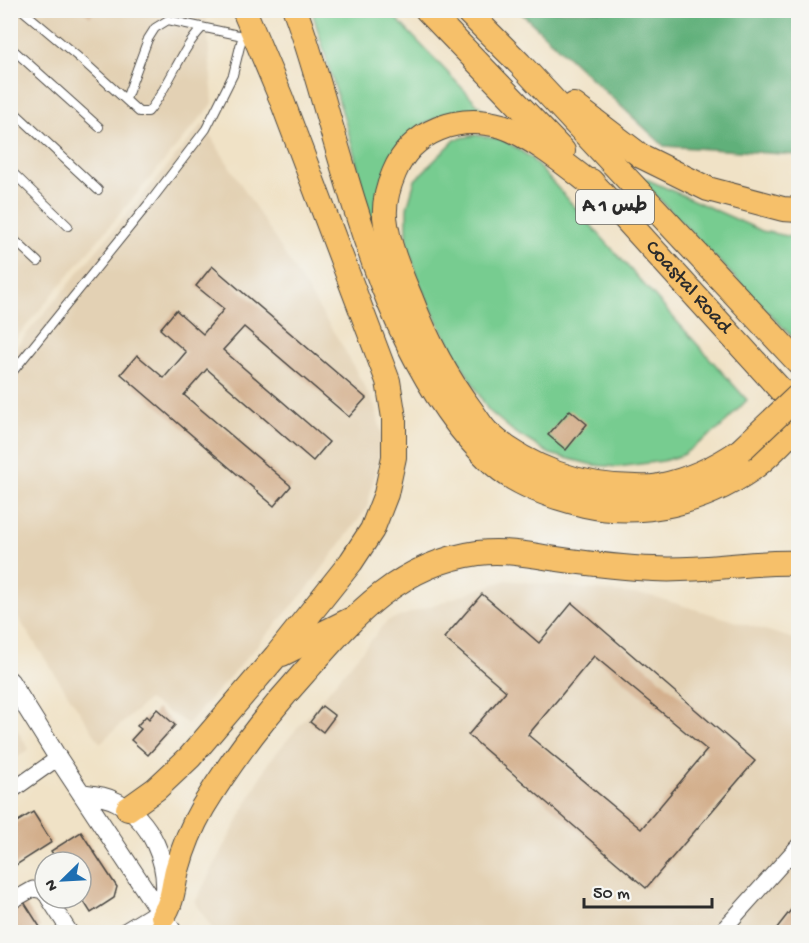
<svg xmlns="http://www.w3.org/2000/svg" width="809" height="943" viewBox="0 0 809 943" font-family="'Gochi Hand','Playpen Sans Arabic',sans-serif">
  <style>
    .built { fill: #e3d1b4 }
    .green { fill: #77cc90; stroke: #517c5e; stroke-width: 1.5 }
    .forest { fill: #61b07a; stroke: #466e52; stroke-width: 1.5 }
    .building { fill: #d3af8c; fill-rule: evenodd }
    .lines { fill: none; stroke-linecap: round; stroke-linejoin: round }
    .service-casing { stroke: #494642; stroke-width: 10 }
    .minor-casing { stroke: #494642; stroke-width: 17 }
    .tertiary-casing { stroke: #494642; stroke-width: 20 }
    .primary-casing { stroke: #494642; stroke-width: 26 }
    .trunk-casing { stroke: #494642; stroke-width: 26 }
    .service { stroke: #fff; stroke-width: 8 }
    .minor { stroke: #fff; stroke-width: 15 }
    .tertiary { stroke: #fff; stroke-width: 18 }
    .primary { stroke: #f6c06b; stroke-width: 24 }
    .trunk { stroke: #f6c06b; stroke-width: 24 }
    .trunk-bridge-casing { stroke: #494642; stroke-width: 26; stroke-linecap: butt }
    .trunk-bridge { stroke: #f6c06b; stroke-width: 24 }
    .labels { text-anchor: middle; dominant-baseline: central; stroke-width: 5; stroke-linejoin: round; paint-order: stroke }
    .shield { fill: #f6f6f2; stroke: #686867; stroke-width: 1.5 }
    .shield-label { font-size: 20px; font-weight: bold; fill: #2b2b2b }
    .street-label { font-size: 21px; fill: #2b2b2b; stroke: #f6f6f2 }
  </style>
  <rect width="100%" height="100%" fill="#f6f6f2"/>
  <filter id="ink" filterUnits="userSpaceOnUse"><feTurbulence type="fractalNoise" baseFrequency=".0167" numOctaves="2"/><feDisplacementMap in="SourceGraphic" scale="12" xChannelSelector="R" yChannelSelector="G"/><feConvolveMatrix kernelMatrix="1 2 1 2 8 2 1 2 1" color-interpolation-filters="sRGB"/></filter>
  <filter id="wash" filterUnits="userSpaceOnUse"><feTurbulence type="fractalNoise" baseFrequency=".008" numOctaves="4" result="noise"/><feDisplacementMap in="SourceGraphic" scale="24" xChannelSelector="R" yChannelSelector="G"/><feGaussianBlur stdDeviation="1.35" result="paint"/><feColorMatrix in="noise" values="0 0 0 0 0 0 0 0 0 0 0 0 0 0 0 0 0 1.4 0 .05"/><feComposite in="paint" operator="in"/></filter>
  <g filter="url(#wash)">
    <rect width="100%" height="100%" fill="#f0e2c6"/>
    <path class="built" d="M11,11H206L213,103L11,344Z
      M203,124L343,347L375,406L383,439L367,508L308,588L188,724L148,700L100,743L11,607L10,354Z
      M506,580L651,596L798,640V932H214L195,902L268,763L387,621Z
      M11,720L29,749L11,762H10Z"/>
    <path class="green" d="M312,11H389L486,113L444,114L417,128L375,238L352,145Z
      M475,135L504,140L530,157L747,400L719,429L682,455L663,461L618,467L593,465L550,454L514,432L488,410L441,329L421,287L407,245V208L415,180L456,139Z
      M635,174L762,231L798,238V343Z"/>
    <path class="forest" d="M519,11H798V155L664,146Z"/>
    <g id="blocks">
      <path class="building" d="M82,10H95L90,17Z
        M212,266L366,398L349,417L244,327L223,350L329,442L313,461L207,369L184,395L291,486L274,506L121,374L137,355L164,378L186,352L160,329L176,310L203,334L224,309L196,286Z
        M570,410L587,424L566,450L548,435Z
        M482,594L539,643L572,603L755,761L646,888L468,735L506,691L444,638ZM594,656L707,750L641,829L528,735Z
        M322,706L335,716L323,732L310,722Z
        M157,709L175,725L148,755L131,740L141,729L137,726L146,716L149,719Z
        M33,812L52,842L10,869V826Z
        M81,832L117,887L114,898L91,913L81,897V862H58L51,851Z
        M798,901V932H781L776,929Z
        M24,902L40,927L32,932H10V911Z"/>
    </g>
  </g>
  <g filter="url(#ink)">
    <use href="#blocks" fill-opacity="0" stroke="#494642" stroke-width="1.5"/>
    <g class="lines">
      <g class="service-casing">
        <path id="service" d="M22,10L84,62L139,112H148C170,86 179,52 202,28
          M10,47L99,127
          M126,99L148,39L155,28L168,20L243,36
          M10,108L98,190
          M10,170L68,226
          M10,236L38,262
          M10,375L150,202L206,129L233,75L244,30"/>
      </g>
      <g class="minor-casing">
        <path id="minor" d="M10,792L58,758
          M48,898L70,932
          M10,902L33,889L43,891L45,894
          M123,932L159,910
          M721,932L798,846"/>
      </g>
      <g class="tertiary-casing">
        <path id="tertiary" d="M10,681L58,758L173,932
          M81,793C94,795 106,796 117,802C151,820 170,863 164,901"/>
      </g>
      <g class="primary-casing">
        <path id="primary" d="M282,654L350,620
          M128,809L156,789L190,757L276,656L351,562L372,530L386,494L394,457V418L388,381L281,98L244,10"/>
      </g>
      <g class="trunk-casing">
        <g id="trunk">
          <path d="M295,10C309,47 319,85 330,123C360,226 392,339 458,425C473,444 492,466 513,478C535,491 560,499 585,505C643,518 704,502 752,469C769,457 784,440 798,425"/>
          <path d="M427,10L563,151"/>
          <path d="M466,10L520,64L798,362"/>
          <path d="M574,105L641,156L708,189L783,209L798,210"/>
          <path id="s1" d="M591,181L798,409"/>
          <path d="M600,191C575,172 531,135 502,126C458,114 412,130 394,173C388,187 384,203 385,217C388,246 400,273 411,299C426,338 446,377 471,410C476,417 481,426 487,432C527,469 583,487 636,487C644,487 652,488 659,486C688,480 717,467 741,450"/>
          <path d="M163,916C173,902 173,886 177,870C183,848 192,826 203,807C232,759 266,715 304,673C354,616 398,564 478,553C503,550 526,554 550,558C584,563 619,568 654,569C702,572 750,561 798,563"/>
        </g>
      </g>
      <use href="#service" class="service"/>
      <use href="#minor" class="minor"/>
      <use href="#tertiary" class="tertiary"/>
      <use href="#primary" class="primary"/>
      <use href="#trunk" class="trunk"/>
      <g class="trunk-bridge-casing">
        <path id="trunk-bridge" d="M741,450L798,396"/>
      </g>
      <use href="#trunk-bridge" class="trunk-bridge"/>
    </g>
  </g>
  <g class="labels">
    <rect class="shield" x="576" y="190" width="78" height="34" rx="4.5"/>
    <g class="shield-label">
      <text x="615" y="207">A 1 طس</text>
    </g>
    <g class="street-label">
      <text stroke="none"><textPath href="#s1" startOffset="144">Coastal Road</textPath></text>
    </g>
  </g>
  <rect width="809" height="943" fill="none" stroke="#f6f6f2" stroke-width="36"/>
  <g transform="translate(63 880) rotate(246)"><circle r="28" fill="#f6f6f2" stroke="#a5a5a2" stroke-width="1.5"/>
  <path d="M0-4.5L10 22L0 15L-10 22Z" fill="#1f6fb2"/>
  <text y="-9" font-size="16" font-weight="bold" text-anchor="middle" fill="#2b2b2b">N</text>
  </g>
  <path d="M584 898v9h128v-9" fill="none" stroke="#2b2b2b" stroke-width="3"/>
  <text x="593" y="898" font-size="18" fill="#2b2b2b" stroke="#f6f6f2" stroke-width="4.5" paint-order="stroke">50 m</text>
</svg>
